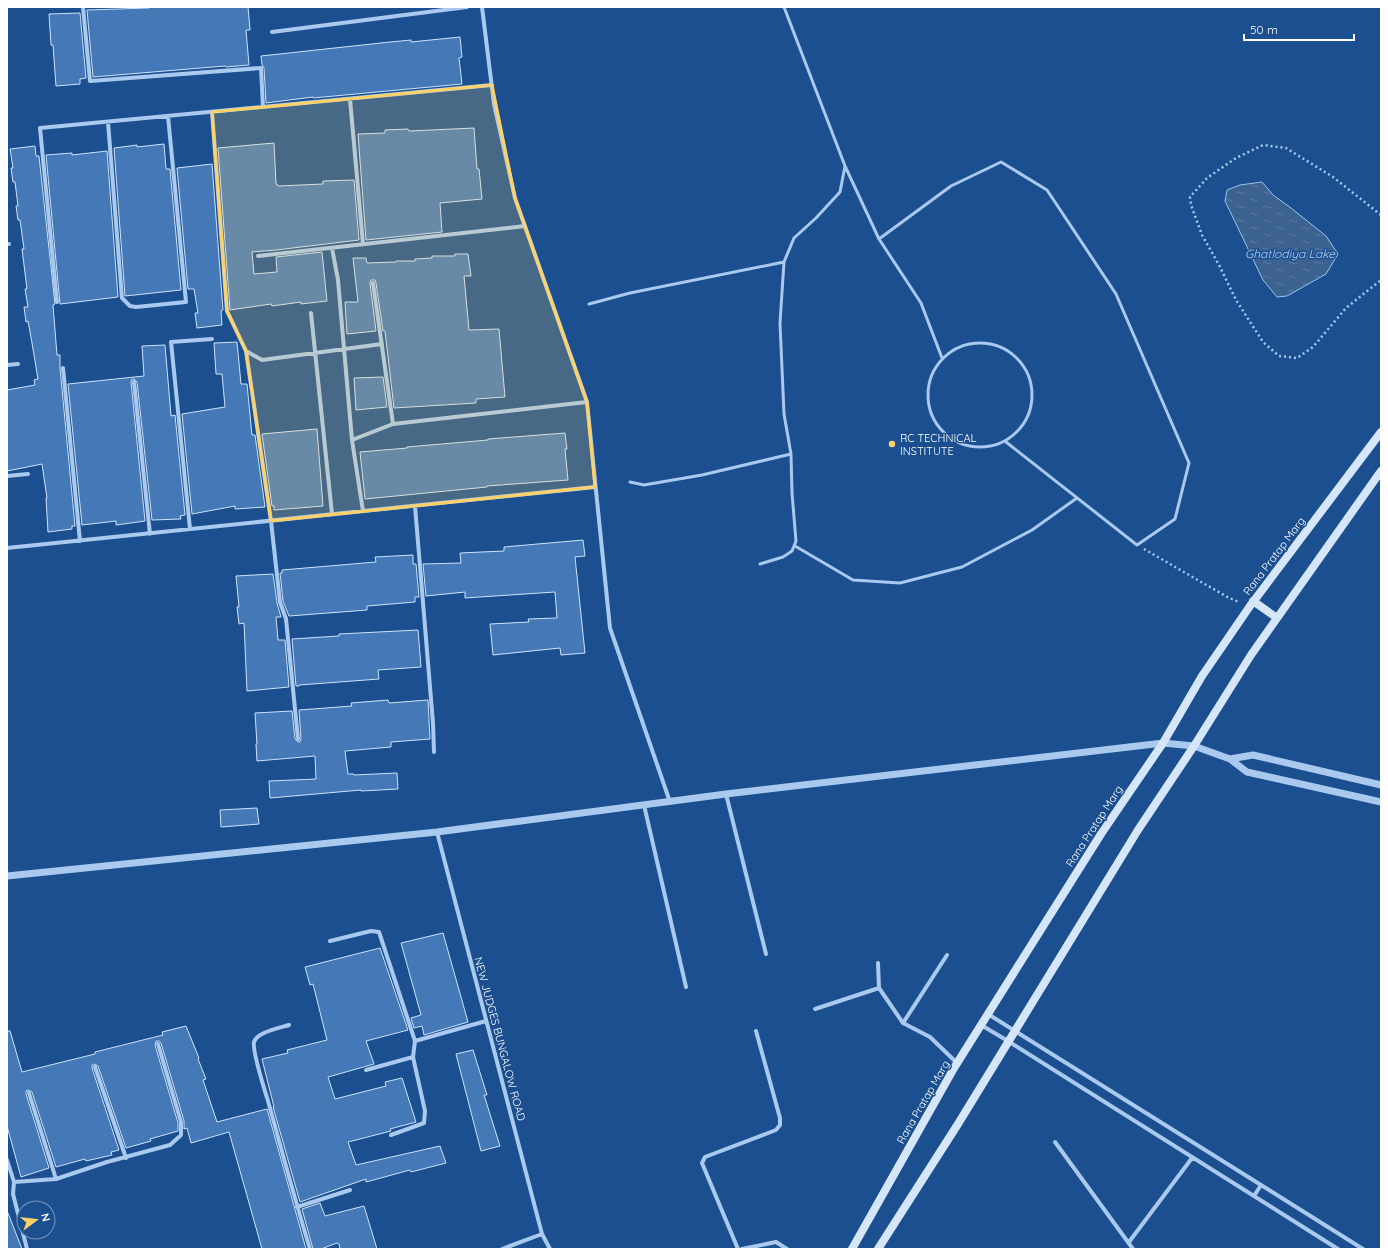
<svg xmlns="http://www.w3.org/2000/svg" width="1388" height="1256" viewBox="0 0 1388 1256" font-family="Quicksand,sans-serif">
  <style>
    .water { fill: url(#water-ripples); stroke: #9cc4f0 }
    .building { fill: #4478b7; stroke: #cfe3fa }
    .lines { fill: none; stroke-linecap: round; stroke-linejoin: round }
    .path { stroke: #a9c9ee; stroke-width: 2.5; stroke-dasharray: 2 3; stroke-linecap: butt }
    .service { stroke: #a9c9ee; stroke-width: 3 }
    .minor { stroke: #a9c9ee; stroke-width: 4 }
    .tertiary { stroke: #a9c9ee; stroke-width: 7 }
    .secondary { stroke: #d6e6fa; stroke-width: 8 }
    .marked { fill: #ffd166; fill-opacity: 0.2; stroke: #ffd166; stroke-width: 3; stroke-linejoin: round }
    .poi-dot { fill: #ffd166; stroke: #1b4f8f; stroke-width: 1.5 }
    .labels { text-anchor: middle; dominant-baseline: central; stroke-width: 3; stroke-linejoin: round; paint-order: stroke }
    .poi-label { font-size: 11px; fill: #fff; stroke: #1b4f8f; text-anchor: start }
    .street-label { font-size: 11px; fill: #fff; stroke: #1b4f8f }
    .water-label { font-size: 12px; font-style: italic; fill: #b5d3f5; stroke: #1b4f8f }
  </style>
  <defs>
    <pattern id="water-ripples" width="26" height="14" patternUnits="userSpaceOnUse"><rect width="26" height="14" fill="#3c6290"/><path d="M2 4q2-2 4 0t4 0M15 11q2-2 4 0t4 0" fill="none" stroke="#597aa1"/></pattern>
  </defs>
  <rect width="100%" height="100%" fill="#1b4f8f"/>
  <path class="water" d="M1262,182L1273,195L1291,208L1326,236L1338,254L1326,274L1287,296L1277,297L1263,280L1225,201L1227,190L1240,185Z"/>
  <path class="building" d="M149,7H248L250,30H246L249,65L226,67L225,66L93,77L87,10L149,8Z
    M80,13L86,78L80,79V84L56,86L53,45H51L49,14Z
    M460,37L462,57L459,58L462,84L313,98V97L266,103L264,68L262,65L261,56L390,42L411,40V42Z
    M474,128L477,169H479L482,199L440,203L442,232L366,240L358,134L385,133V130L408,129L409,131Z
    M274,143L276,184H277L278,186L323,184V181L354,180L359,240L276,250L252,252L254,274L277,272L276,257L322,252L327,301L301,304V302L272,306L271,304L230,310L218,148Z
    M164,144L166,169H170L181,290L125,296L114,148L137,145V147Z
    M35,146L36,156H39L55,304L53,305L57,355H60V368L75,526H72V529L48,532L46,498H47L42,464L7,471V390L35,385L34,380L38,379L32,343L28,321L26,322L24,307H28L25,289H27L22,249H24L20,220H18L16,206H18L15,182H13L11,168H13L10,149Z
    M107,151L118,297L60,304L46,155L72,153V155Z
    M212,164L223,310L221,311L222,325L197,328L195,313H198L194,289H188L177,168Z
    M455,254H468L471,276H464L469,330L499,329L505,397L476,399V403L394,408L385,331H383L376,283L375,280H371L370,283L376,331L347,334L345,302H358L353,258H366L367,263L396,262V261H415V259L432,258V256H455Z
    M237,342L241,384H247L252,435H255L265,507L235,509V506L192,514L182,414L225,407L222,374H216L214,343Z
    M165,345L171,416L175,415L185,515L180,516L181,519L152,520L137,382L134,379H132L131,382L145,521L116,525V521L82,525L68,384L144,376L142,346Z
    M383,377L387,407L356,410L354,378Z
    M317,429L323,506L274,510V506H272L262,434Z
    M565,433L567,449H565L568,480L487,486V487L365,499L360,452L407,448V447L488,440V439Z
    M583,540L585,556L575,557L585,653L561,655L560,648L493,655L490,624L529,622L528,619L557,618L555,592L465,598V592L426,596L423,564L461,563L460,553L504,551V547Z
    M413,555V564H416L419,597H415V602L367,606V610L289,616L283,601L280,573H282V570L376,562L375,557Z
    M273,574L277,603L281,617H276L278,640H285L289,687L247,691L244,623L239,624L237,607H239L236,576Z
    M418,630L421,667L378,670L379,679L299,685V686H296L292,639L339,636V634Z
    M388,700L389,703L428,700L430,739L391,742V747L345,751L348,774H354V775L397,773L398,789L361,791V790L270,798L269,781L316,779L315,756L257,761L256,744H257L255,713L292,711L295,739L298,742H300L301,739L299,710L352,706L351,703Z
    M257,808L259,824L221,827L220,810Z
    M443,933L468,1022L424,1035L422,1026L414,1028L411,1018L421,1015L401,943Z
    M380,948L408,1030L366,1041L374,1064L328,1077L335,1099L386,1086L385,1082L402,1078L416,1122L390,1129L391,1131L348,1142L356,1165L440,1146L446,1163L411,1172L410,1170L366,1182V1179L300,1202L273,1107H274L262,1059L288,1053L287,1050L327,1040L313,984L310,985L305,967Z
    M186,1026L199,1058L198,1059L206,1079L203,1080L217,1122L267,1109L306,1249H262L229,1132L191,1143L187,1128L184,1129V1121L161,1043L159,1041H156L155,1045L178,1123V1131L150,1139L151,1141L126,1148L98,1066L94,1064L92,1065V1068L119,1150L111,1152L112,1155L86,1161L85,1159L56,1167L32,1092L28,1090L26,1091V1094L49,1168L21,1177L7,1126V1031H10L22,1072L95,1054V1052L163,1035L162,1032Z
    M473,1050L487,1095H484L500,1146L481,1151L456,1054Z
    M320,1203L325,1216L364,1206L377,1249H340L339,1244L337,1243L321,1249H313L302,1209Z
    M7,1213H8L22,1249H7Z"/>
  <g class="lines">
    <path class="path" d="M1381,215L1333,177L1286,148L1263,145L1236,158L1207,178L1190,197L1191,205L1202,235L1219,265L1236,300L1263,342L1279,356L1297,358L1313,347L1346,308L1381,280
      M1144,549L1229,598L1239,602"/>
    <path class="service" d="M845,166L879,239L921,303L942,358
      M879,239L951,186L1001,162L1047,190L1116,294L1189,463L1175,519L1137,545L1006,442
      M589,304L630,293L784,262
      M928 395a52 52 0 1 1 104 0a52 52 0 1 1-104 0Z
      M630,482L644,485L702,475L791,454
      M795,546L853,580L900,583L962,567L1032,530L1077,498
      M760,564L783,557L792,551L796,541L792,493L791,454L784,414L780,323L784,262L794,238L816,218L840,192L845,166L784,7"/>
    <path class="minor" d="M83,7L90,81L261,68L263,107
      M482,7L494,104L515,198L587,402L610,628L670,802
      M272,32L467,7
      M350,99L363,244
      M212,112L227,311L246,351L262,360L382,344
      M108,122L122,298L130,306L136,307L186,302L168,116
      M7,244H9
      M332,248L338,280L352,440
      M258,256L525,226
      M373,283L393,424L587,402
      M57,302L40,128L492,85
      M311,313L332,514
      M246,351L271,521L280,602L286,619L298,739
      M7,365L18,364
      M63,368L80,541
      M134,382L150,534
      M7,476L28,474
      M415,506L433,723L434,752
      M363,511L352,440L393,424
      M190,529L171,342L212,339
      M7,548L595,487
      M726,794L766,954
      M644,805L686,987
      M437,832L542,1234L550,1249
      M330,941L371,931L379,932L415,1041L413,1057L425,1111L424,1123L391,1135
      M878,963L879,988L903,1023L930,1037L957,1063
      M815,1009L879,988
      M988,1014L1363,1249
      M903,1023L947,955
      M289,1025C280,1028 257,1032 254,1042C252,1051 265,1091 268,1101C282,1151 295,1200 310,1249
      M981,1025L1008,1041L1338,1249
      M415,1041L486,1021
      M95,1067L126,1158
      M366,1070L413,1057
      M29,1093L56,1179
      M1055,1142L1133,1249
      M7,1160L14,1182
      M1254,1196L1261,1185
      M297,1207L350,1190
      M1129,1242L1192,1158
      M27,1249L13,1194L14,1182L56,1179L107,1162L170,1145L181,1135V1122L158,1044
      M502,1249L542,1234
      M738,1249L702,1163L705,1157L776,1130L780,1125V1118L756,1031
      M742,1249L776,1242L787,1249"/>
    <path class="tertiary" d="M1230,759L1253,755L1381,785
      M7,876L437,832L726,794L1163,743L1194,746L1230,759L1247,772L1381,802"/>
    <path class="secondary" d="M1253,601L1277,618
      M852,1249L954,1068L1101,834L1163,743L1202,676L1250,606L1381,432
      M878,1249L958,1124L1138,830L1194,746L1251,655L1381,471"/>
  </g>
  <path class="marked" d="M492,85L515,198L587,402L595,487L271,521L246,351L227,311L212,112Z"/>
  <circle class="poi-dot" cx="892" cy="444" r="4"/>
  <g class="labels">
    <g class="poi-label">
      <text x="900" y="438">RC TECHNICAL<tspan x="900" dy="13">INSTITUTE</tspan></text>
    </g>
    <g class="street-label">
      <text transform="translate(1274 556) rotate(-53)">Rana Pratap Marg</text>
      <text transform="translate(1094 826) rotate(-57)">Rana Pratap Marg</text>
      <text transform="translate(500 1039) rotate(75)">NEW JUDGES BUNGALOW ROAD</text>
      <text transform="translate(923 1102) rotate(-60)">Rana Pratap Marg</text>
    </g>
    <g class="water-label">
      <text x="1290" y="253">Ghatlodiya Lake</text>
    </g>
  </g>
  <rect width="1388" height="1256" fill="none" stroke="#ffffff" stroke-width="16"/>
  <g transform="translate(36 1220) rotate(75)"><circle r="19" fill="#1b4f8f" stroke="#7695bc"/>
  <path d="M0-3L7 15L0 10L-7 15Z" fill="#ffd166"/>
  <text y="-6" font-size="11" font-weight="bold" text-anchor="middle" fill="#ffffff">N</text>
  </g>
  <path d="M1244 34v6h110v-6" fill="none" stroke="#ffffff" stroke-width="2"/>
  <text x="1250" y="34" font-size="12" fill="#ffffff" stroke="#1b4f8f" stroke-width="3" paint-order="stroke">50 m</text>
</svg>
